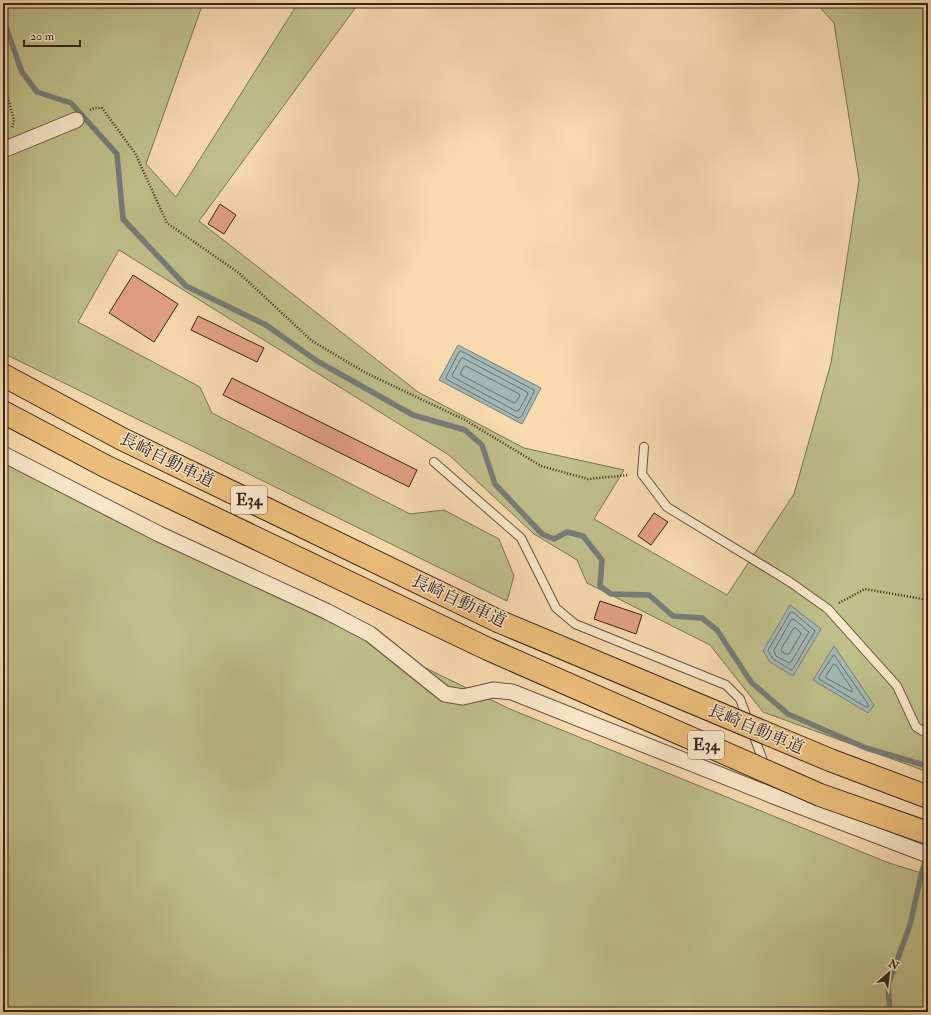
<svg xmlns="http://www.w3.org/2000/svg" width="931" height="1015" viewBox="0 0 931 1015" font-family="'IM FELL Double Pica','Noto Serif JP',serif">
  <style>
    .green { fill: #bfbf89; stroke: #797254 }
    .water { fill: #a1b8b5; stroke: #757d79 }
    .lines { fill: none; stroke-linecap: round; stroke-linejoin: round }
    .shore { stroke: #6a6e6a; stroke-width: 1 }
    .stream { stroke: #757d79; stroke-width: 5.5 }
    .building { fill: #e2a082; stroke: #33241e }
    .service-casing { stroke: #645242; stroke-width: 10 }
    .minor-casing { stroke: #645242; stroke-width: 17 }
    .motorway-casing { stroke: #33241e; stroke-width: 24 }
    .path { stroke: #33241e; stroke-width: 2.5; stroke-dasharray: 1 2; stroke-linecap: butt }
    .service { stroke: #fae7cb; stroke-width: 8 }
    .minor { stroke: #fae7cb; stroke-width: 15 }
    .motorway { stroke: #ecbd78; stroke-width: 22 }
    .motorway-bridge-casing { stroke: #33241e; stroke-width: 24; stroke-linecap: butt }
    .motorway-bridge { stroke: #ecbd78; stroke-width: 22 }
    .labels { text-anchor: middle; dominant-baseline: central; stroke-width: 3; stroke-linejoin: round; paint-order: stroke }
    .shield { fill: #fae7cb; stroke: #6f5e52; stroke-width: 1 }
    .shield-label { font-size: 16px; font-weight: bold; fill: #33241e }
    .street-label { font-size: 17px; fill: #33241e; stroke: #fae7cb }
  </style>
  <rect width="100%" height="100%" fill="#f8daaf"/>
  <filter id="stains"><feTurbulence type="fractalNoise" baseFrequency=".005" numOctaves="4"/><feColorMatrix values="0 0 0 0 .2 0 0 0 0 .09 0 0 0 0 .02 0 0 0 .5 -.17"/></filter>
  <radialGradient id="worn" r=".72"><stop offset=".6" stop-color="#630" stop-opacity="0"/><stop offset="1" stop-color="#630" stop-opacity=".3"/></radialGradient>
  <path class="green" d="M3,3H203L146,164L176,197L298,3H359L199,221L418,392L524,448L624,470L594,519L727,595L794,494L831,363L859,180L834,23L816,3H928V772L763,712L710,645L587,583L577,560L534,534L449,455L119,250L78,322L200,387L212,413L410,514L444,510L499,539L514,576L507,601L3,353Z
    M3,463L510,709L889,863L928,875V1012H3Z"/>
  <path class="water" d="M458,345L541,388L522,424L439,380Z
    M790,605L821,629L793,676L770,662L763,651Z
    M834,646L874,705L868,713L813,680Z"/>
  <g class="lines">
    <path class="shore" d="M461,351L534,390V392L521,417L518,418L446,379V377L459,352Z
      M463,358L527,392L528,394L519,410L516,411L453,377L452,375L461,359Z
      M466,366L519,394L520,396L516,402L514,403L461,375V372L464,367Z
      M791,612H793L815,631L793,669L791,670L773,659L768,651Z
      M792,619L795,620L809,632L791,662L789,663L776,656L774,651Z
      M796,628L800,632L801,634L789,654H786L782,652L781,649L793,629Z
      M834,655L868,704V707H866L819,679V677Z
      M834,664L836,665L852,689V692L826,678V676Z"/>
    <path class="stream" d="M3,19L22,72L37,92L71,103L117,154L123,219L186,286L266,325L317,361L413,415L465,430L482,445L495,484L542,534L554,539L567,532L583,536L602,560L600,586L611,594L649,595L673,616L702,618L717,630L751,682L788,714L866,748L924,765L928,769
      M890,1012L888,985L910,925L922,871L927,856"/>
  </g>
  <path class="building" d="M220,204L236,215L224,234L208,224Z
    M133,275L178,304L154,342L109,313Z
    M198,316L264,348L257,362L191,330Z
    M232,378L417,470L409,487L223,395Z
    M654,513L668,522L651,545L638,536Z
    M600,601L642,615L636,634L594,619Z"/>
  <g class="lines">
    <g class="service-casing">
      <path id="service" d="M644,447L642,474L667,507L790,582L828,609L897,686L916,727L928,734
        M434,462L521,538L556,608L575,624L726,685L740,699L765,766"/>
    </g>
    <g class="minor-casing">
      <path id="minor" d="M3,150L76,120
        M3,454L159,534L326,611L370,634L445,694L463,697L493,690L512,692L776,797L928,855"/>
    </g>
    <g class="motorway-casing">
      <path id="motorway" d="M3,375L122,439L498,621
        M3,412L105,466L488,649"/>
    </g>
    <path class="path" d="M3,80L14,120L12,128
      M90,110L94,108H102L135,153L167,223L239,273L312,341L366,373L465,420L541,466L588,479L629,475
      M839,603L865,589L928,600"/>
    <use href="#service" class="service"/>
    <use href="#minor" class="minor"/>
    <use href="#motorway" class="motorway"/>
    <g class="motorway-bridge-casing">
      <path id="motorway-bridge" d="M498,621L830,760L928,797
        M488,649L820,795L928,833"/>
    </g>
    <use href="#motorway-bridge" class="motorway-bridge"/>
  </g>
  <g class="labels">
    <g class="shield">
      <rect x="231" y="486" width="36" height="28" rx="3"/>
      <rect x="688" y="731" width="36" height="28" rx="3"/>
    </g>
    <g class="shield-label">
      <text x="249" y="500">E34</text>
      <text x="706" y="745">E34</text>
    </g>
    <g class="street-label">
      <text transform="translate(167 460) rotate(26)">長崎自動車道</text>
      <text transform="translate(459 601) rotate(25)">長崎自動車道</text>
      <text transform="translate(756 729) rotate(23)">長崎自動車道</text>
    </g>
  </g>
  <rect width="931" height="1015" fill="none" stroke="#f8daaf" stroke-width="16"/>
  <rect x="4" y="4" width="923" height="1007" fill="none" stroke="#33241e" stroke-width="2"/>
  <rect x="8" y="8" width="915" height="999" fill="none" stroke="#33241e"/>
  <g transform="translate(889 973) rotate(28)" stroke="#fae7cb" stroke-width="3" paint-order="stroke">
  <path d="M0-3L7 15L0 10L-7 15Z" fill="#33241e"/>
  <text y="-6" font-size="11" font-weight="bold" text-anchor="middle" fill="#33241e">N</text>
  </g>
  <path d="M24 40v6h56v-6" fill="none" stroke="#33241e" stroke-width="2"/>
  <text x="30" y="40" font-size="12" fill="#33241e" stroke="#fae7cb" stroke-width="3" paint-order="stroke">20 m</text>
  <rect width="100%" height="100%" filter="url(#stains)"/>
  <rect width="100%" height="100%" fill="url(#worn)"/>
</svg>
